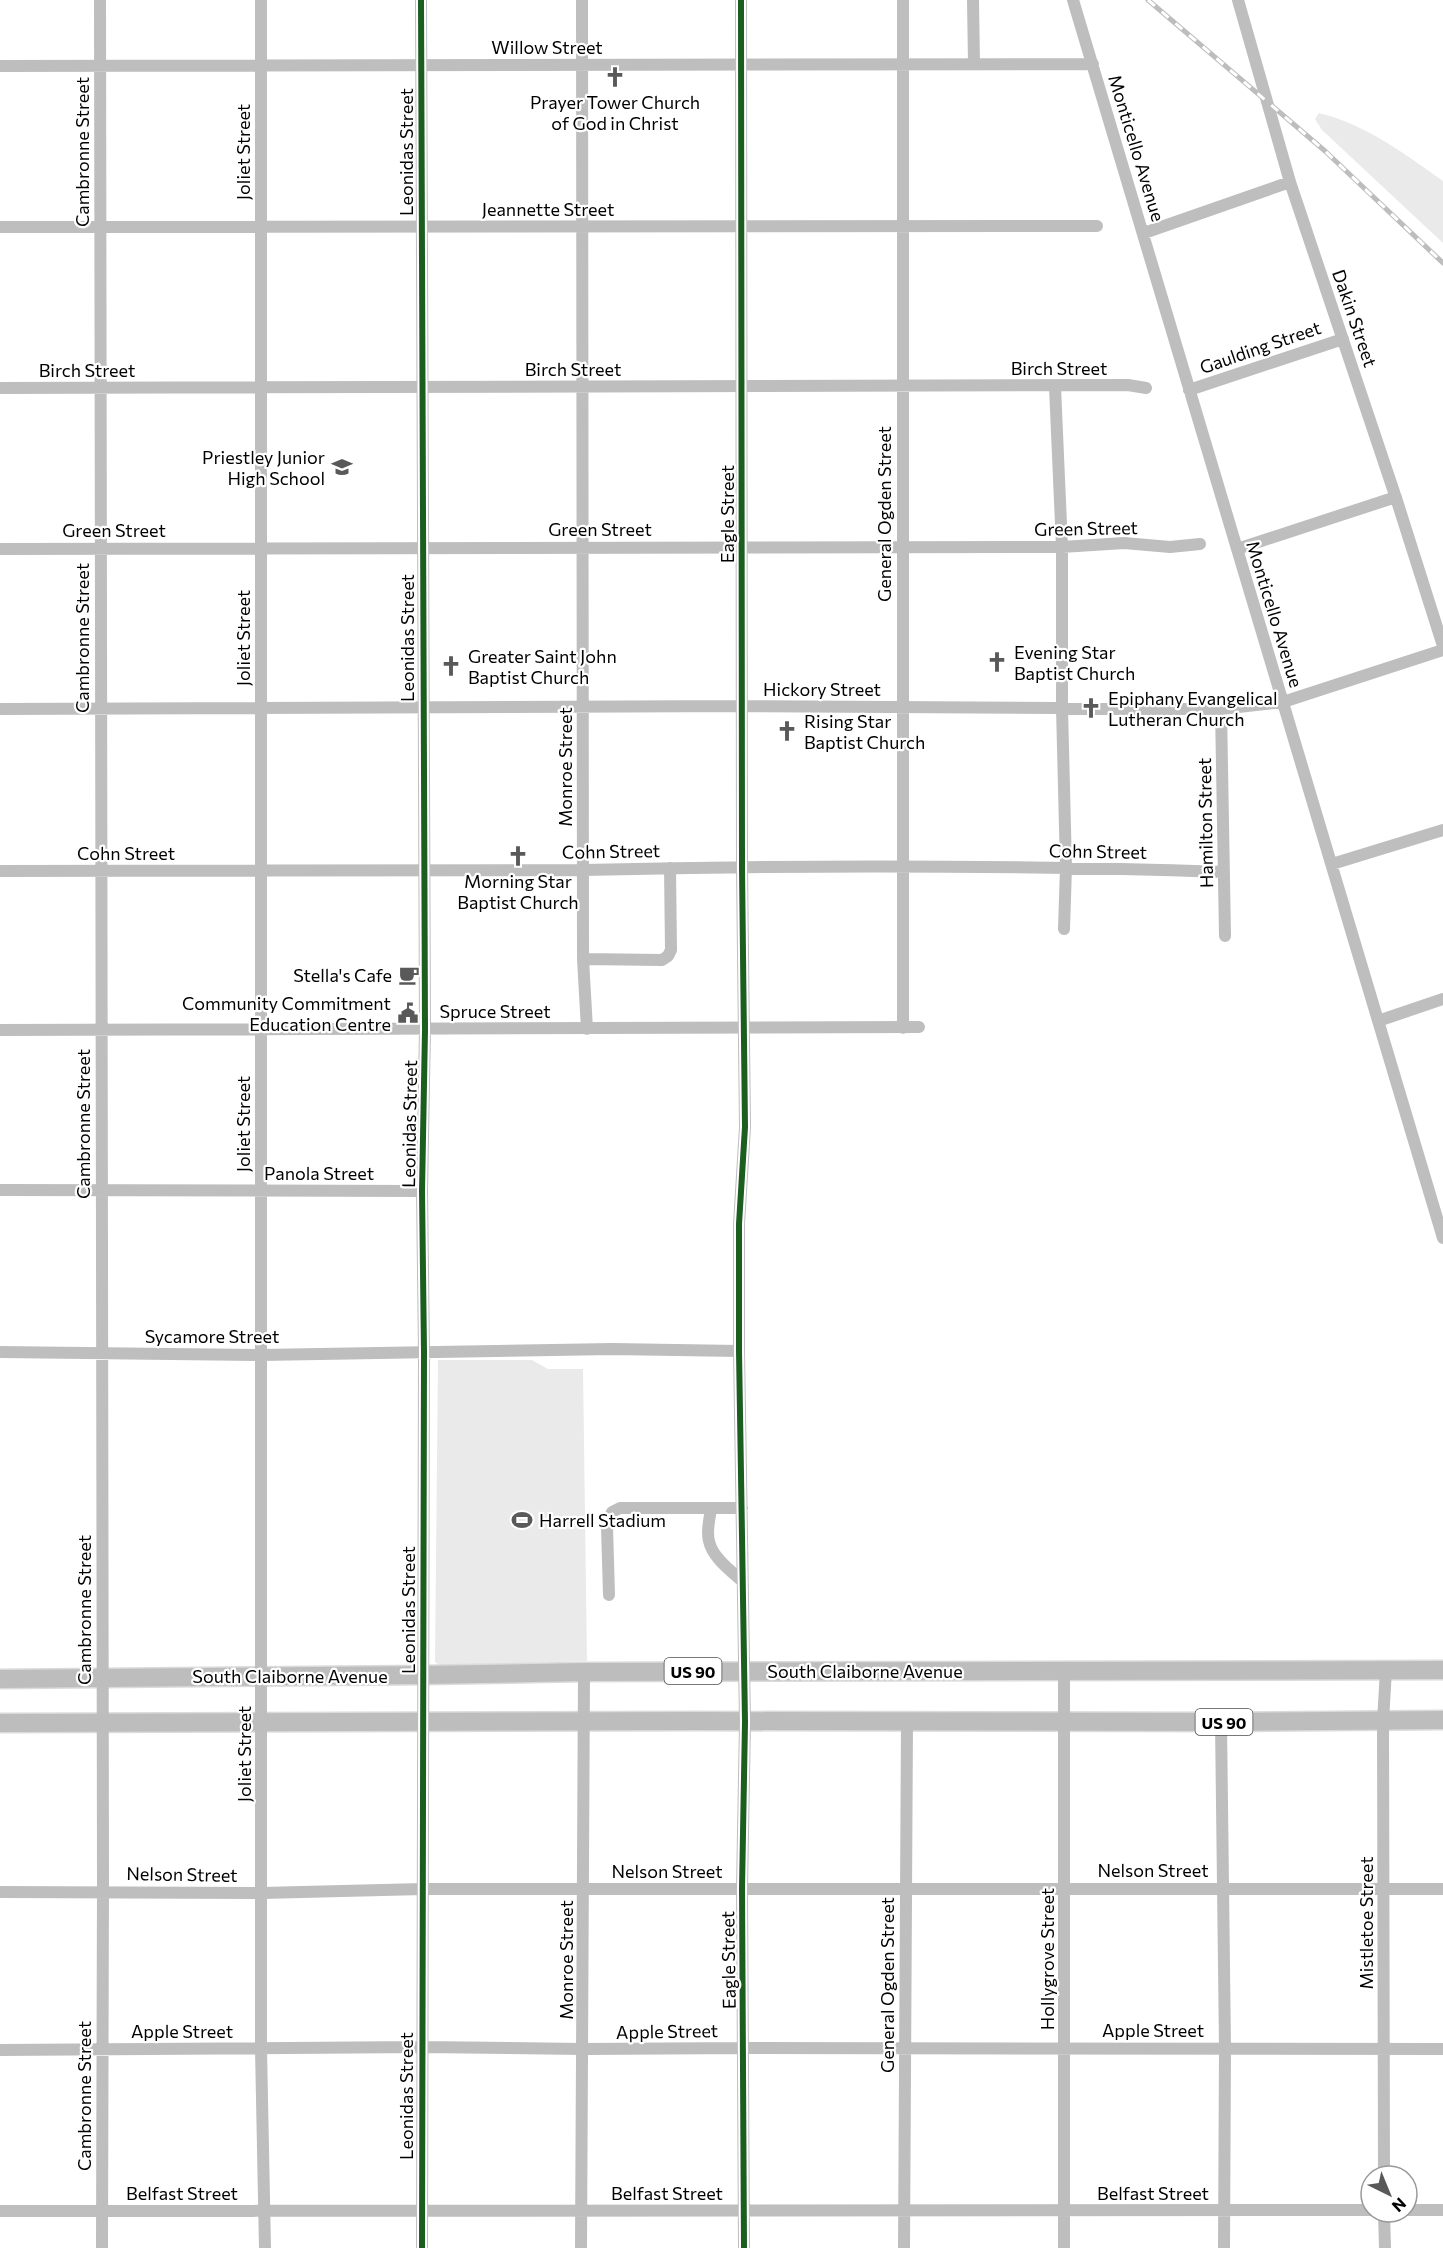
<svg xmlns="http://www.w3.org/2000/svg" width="1443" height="2248" viewBox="0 0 1443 2248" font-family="Commissioner,sans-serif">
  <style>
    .green { fill: #eaeaea }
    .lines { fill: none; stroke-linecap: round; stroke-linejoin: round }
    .primary-casing { stroke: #dbdbdb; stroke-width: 21 }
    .minor { stroke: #bebebe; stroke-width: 12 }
    .primary { stroke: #bdbdbd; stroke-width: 18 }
    .rail-casing { stroke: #bdbdbd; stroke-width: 5 }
    .rail { stroke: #fff; stroke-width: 3; stroke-dasharray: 9; stroke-linecap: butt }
    .cycleway-casing { stroke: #fff; stroke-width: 10 }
    .cycleway { stroke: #1b5e20; stroke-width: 6 }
    .labels { text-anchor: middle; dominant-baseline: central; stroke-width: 4.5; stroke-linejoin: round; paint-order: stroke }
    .shield { fill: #fff; stroke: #4c4c4c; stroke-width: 1.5 }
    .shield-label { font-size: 16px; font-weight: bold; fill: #000 }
    .street-label { font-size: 18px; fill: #000; stroke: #fff }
    .poi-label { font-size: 18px; fill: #000; stroke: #fff; text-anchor: start }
  </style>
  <rect width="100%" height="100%" fill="#fff"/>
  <path class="green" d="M1319,113C1365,124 1405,154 1443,181V243L1322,130L1315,119Z
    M438,1360H532L548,1369H583L587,1661L440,1666L435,1662Z"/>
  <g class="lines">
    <g class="primary-casing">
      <path id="primary" d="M0,1679L423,1675L584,1672L1443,1670
        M0,1723L698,1721L1221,1722L1443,1720"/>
    </g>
    <path class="minor" d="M100,0L103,1881L102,2248
      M261,0V2049L265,2248
      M421,0L425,1030L422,1191L424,1352L422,2248
      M582,0L583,959L587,1029
      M741,0L742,868L745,1127L739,1224V1351L745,1722L742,1889L744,2248
      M903,0V1028
      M973,0L974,64
      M1073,0L1443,1238
      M1238,0L1290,182L1397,501L1443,646
      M0,66L1093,64
      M0,227L1097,226
      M1144,233L1290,182
      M1055,387L1062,547V708L1066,867L1064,929
      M0,388L1128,385L1146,388
      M1189,390L1343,339
      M0,549L1062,547L1124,543L1170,547L1200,544
      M1237,549L1396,497
      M0,709L742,706L1221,709L1283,702L1443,650
      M1221,709L1225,936
      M1332,864L1443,830
      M0,871L583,870C796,865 1010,865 1223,872
      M583,959L662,960L668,956L671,950L670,868
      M1378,1021L1443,999
      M0,1030L919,1027
      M0,1190L422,1191
      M0,1352L261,1355L612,1349L739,1351
      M711,1508C710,1518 706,1531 709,1541C712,1557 731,1571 742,1581
      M609,1595L607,1527L612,1512L620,1508H742
      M1064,1670V2248
      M1221,1722L1225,2048L1224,2248
      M0,1892L262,1893L423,1889H1443
      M0,2050L421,2047L583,2049L744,2048L1443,2049
      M1384,2176L1383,1721L1386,1670
      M1407,2210H1443
      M0,2211L1371,2210
      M1384,2212L1385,2248
      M581,2248L584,1672
      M904,2248L907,1722"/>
    <use href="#primary" class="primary"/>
    <g class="rail-casing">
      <path id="rail" d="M1148,0L1325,151L1443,263"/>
    </g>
    <use href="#rail" class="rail"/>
    <g class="cycleway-casing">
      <path id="cycleway" d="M421,0L425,1030L422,1191L424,1352L422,2248
        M741,0L742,868L745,1127L739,1224V1351L745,1722L742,1889L744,2248"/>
    </g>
    <use href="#cycleway" class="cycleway"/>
  </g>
  <defs>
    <g id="church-bare" transform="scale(1.62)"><path d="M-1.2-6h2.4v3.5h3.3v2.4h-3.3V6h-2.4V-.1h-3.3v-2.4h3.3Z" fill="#595959" stroke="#fff" stroke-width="2.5" paint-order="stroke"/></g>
    <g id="school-bare" transform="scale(1.62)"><path d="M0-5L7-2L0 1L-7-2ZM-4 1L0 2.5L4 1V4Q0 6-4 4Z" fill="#595959" stroke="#fff" stroke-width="2.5" paint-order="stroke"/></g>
    <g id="cafe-bare" transform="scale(1.62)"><path d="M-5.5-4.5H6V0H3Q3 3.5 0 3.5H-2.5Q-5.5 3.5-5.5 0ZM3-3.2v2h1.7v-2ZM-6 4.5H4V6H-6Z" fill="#595959" stroke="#fff" stroke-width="2.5" paint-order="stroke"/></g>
    <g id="civic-bare" transform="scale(1.62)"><path d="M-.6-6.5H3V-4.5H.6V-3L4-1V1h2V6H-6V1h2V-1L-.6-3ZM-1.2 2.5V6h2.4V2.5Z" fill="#595959" stroke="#fff" stroke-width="2.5" paint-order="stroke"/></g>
    <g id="stadium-bare" transform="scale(1.62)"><path d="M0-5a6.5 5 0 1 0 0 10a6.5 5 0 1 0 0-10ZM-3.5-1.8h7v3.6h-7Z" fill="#595959" stroke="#fff" stroke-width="2.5" paint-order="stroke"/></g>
  </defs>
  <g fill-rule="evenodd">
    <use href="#church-bare" x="615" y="77"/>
    <use href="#school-bare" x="342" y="467"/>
    <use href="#church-bare" x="997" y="662"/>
    <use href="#church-bare" x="451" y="666"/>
    <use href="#church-bare" x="1091" y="708"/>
    <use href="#church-bare" x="787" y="731"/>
    <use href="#church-bare" x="518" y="856"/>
    <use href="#cafe-bare" x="409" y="975"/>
    <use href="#civic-bare" x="408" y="1013"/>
    <use href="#stadium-bare" x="522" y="1520"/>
  </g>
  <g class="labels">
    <g class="shield">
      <rect x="664.5" y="1658" width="57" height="26" rx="4.5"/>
      <rect x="1195.5" y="1709" width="57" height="26" rx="4.5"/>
    </g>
    <g class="shield-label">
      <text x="693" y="1671">US 90</text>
      <text x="1224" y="1722">US 90</text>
    </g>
    <g class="street-label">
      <text x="547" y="47">Willow Street</text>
      <text transform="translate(1137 148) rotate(73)">Monticello Avenue</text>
      <text transform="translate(82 152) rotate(-90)">Cambronne Street</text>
      <text transform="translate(243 152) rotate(-90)">Joliet Street</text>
      <text transform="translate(406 152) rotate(-90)">Leonidas Street</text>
      <text x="548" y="209">Jeannette Street</text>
      <text transform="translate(1355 318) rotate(71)">Dakin Street</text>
      <text transform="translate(1260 347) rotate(-19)">Gaulding Street</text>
      <text x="1059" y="368">Birch Street</text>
      <text x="573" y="369">Birch Street</text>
      <text x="87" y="370">Birch Street</text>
      <text transform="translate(727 514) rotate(-90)">Eagle Street</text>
      <text transform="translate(884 514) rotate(-90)">General Ogden Street</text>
      <text transform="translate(1086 528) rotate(-1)">Green Street</text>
      <text x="600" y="529">Green Street</text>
      <text x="114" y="530">Green Street</text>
      <text transform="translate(1275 614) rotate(73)">Monticello Avenue</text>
      <text transform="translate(82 638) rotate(-90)">Cambronne Street</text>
      <text transform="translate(243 638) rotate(-90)">Joliet Street</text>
      <text transform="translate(407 638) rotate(-90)">Leonidas Street</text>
      <text x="822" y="689">Hickory Street</text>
      <text transform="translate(565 767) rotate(-90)">Monroe Street</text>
      <text transform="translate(1205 823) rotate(-91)">Hamilton Street</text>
      <text transform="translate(611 851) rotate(-1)">Cohn Street</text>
      <text transform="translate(1098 851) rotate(1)">Cohn Street</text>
      <text x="126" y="853">Cohn Street</text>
      <text x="495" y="1011">Spruce Street</text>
      <text transform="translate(83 1124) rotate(-90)">Cambronne Street</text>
      <text transform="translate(243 1124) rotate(-90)">Joliet Street</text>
      <text transform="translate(409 1124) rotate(-89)">Leonidas Street</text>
      <text x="319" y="1173">Panola Street</text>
      <text x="212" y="1336">Sycamore Street</text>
      <text transform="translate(84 1610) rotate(-90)">Cambronne Street</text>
      <text transform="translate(408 1610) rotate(-90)">Leonidas Street</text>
      <text x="865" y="1671">South Claiborne Avenue</text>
      <text x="290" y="1676">South Claiborne Avenue</text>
      <text transform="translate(244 1754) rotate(-90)">Joliet Street</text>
      <text x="1153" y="1870">Nelson Street</text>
      <text x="667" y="1871">Nelson Street</text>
      <text transform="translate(182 1874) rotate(1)">Nelson Street</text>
      <text transform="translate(1366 1923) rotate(-90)">Mistletoe Street</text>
      <text transform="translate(1047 1959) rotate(-90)">Hollygrove Street</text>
      <text transform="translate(566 1960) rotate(-90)">Monroe Street</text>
      <text transform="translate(728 1960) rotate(-91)">Eagle Street</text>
      <text transform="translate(887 1985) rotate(-90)">General Ogden Street</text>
      <text x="1153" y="2030">Apple Street</text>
      <text x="182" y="2031">Apple Street</text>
      <text transform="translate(667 2031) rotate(-1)">Apple Street</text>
      <text transform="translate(84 2096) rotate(-90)">Cambronne Street</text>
      <text transform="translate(406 2096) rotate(-90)">Leonidas Street</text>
      <text x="182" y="2193">Belfast Street</text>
      <text x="667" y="2193">Belfast Street</text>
      <text x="1153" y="2193">Belfast Street</text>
    </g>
    <g class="poi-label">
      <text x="615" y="102" text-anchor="middle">Prayer Tower Church<tspan x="615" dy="21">of God in Christ</tspan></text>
      <text x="325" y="457" text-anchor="end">Priestley Junior<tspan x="325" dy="21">High School</tspan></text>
      <text x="1014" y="652">Evening Star<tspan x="1014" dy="21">Baptist Church</tspan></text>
      <text x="468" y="656">Greater Saint John<tspan x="468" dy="21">Baptist Church</tspan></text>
      <text x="1108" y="698">Epiphany Evangelical<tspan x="1108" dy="21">Lutheran Church</tspan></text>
      <text x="804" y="721">Rising Star<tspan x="804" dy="21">Baptist Church</tspan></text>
      <text x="518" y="881" text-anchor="middle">Morning Star<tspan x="518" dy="21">Baptist Church</tspan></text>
      <text x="392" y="975" text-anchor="end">Stella's Cafe</text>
      <text x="391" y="1003" text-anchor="end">Community Commitment<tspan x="391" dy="21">Education Centre</tspan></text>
      <text x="539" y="1520">Harrell Stadium</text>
    </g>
  </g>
  <g transform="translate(1389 2194) rotate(137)"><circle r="28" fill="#ffffff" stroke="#999999" stroke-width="1.5"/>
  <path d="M0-4.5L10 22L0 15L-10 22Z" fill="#595959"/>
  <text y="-9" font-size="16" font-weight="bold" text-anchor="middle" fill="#000000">N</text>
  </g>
</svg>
